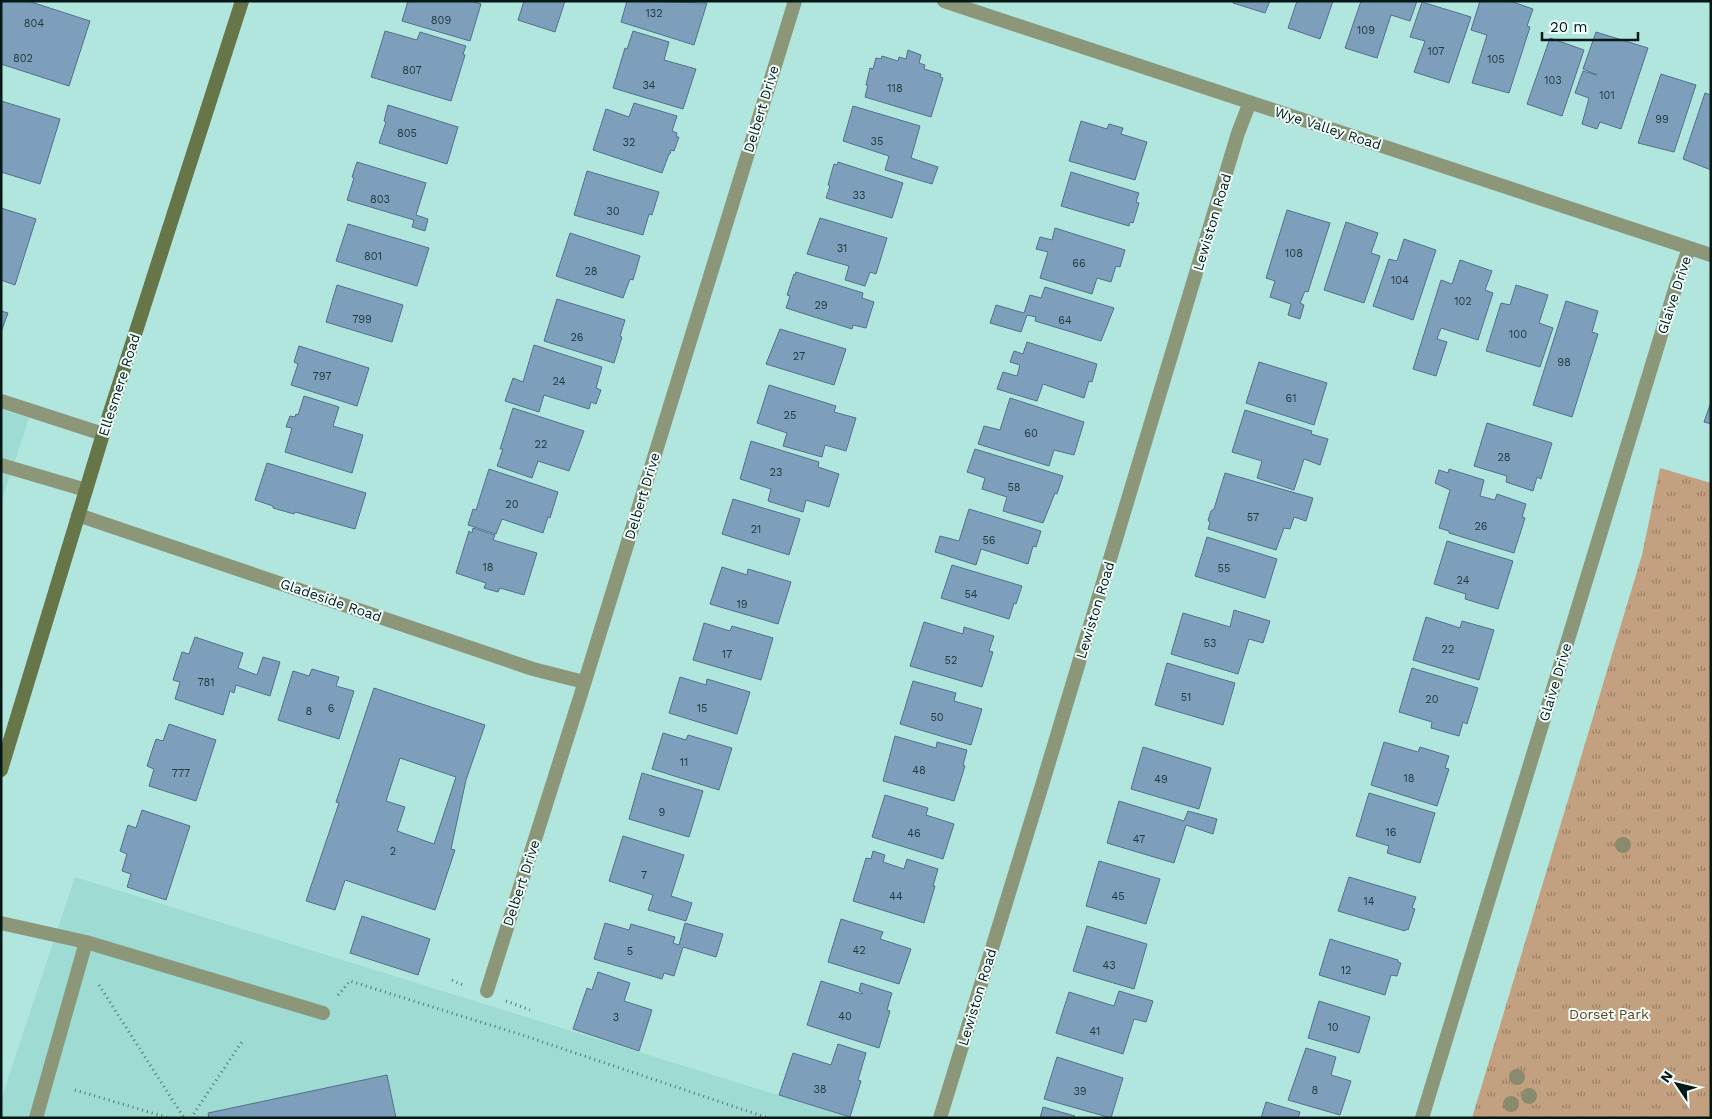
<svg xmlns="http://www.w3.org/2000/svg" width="1712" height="1119" viewBox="0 0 1712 1119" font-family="'Work Sans',sans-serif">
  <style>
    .built { fill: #9edcd3 }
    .park { fill: url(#park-tufts) }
    .building { fill: #7e9fbb; stroke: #51708b; fill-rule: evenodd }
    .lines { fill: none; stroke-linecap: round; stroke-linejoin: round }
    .path { stroke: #547872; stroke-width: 3; stroke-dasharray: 1 4; stroke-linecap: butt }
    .service { stroke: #8b9778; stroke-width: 14 }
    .minor { stroke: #8b9778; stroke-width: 14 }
    .secondary { stroke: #667648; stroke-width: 14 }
    .tree { fill: #898b6f }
    .labels { text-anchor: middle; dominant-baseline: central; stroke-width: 4; stroke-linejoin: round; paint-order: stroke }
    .number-label { font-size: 11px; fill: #223a3e }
    .street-label { font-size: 14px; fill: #041815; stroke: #effefc }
    .park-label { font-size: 14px; fill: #684015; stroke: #effefc }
  </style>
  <defs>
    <pattern id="park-tufts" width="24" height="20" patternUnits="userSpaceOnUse" patternTransform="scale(1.25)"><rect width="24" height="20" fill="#c3a07f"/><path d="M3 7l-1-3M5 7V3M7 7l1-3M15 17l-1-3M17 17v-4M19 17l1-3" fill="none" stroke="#9c8167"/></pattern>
  </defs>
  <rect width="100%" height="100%" fill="#b1e6de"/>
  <path class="built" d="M1,409L29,418L1,503Z
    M75,877L852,1118H1V1100Z"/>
  <path class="park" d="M1660,468L1711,483V1118H1472L1642,555Z"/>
  <path class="building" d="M1,1H28L90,21L69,86L1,64Z
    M408,1H471L481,4L470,41L402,21Z
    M524,1H565L555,32L518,20Z
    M627,1L707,3L694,45L621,22Z
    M1233,1H1270L1265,13L1233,3Z
    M1297,1H1333L1320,39L1288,28Z
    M1361,1H1417L1410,21L1391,15L1377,58L1345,48Z
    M1480,1H1510L1533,9L1527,26L1530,27L1509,93L1472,83L1487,35L1471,30Z
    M1422,2L1471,17L1449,83L1414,72L1425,41L1410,37Z
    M385,31L417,40L420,32L466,46L463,54L465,55L451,101L371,77Z
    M633,31L669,42L664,60L696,69L683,109L613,88L625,48L627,49Z
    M1596,32L1648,48L1621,129L1600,122L1597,129L1582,124L1589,98L1575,93L1583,71L1597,75L1583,69Z
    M1550,38L1584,50L1562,116L1527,104Z
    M908,50L921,55L919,63L925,65L924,69L941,74L940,77L943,78L931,117L865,97L868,85H866L870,68L873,69L876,58L881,59L882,56L898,61L899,57L906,59Z
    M1661,74L1696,85L1674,152L1638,143Z
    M1705,93L1711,95V170L1683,159Z
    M1,101L60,119L40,184L1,172Z
    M634,103L677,116L672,131L677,133L676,137H679L674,151L671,150L670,154H669L662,173L593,150L606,109L629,117Z
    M388,105L458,127L447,164L379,143L386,122L384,121Z
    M853,106L920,126L911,158L938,167L932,184L885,170L889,156L843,141Z
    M1081,121L1107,129L1109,124L1123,128L1121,134L1147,142L1135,180L1069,161Z
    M357,162L426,183L416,215L428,219L425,231L412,227L414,220L347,200L354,178L352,177Z
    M838,162L903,183L892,218L826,198L830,186L828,185L834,164L837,165Z
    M587,171L659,192L652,215L649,214L643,235L574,215Z
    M1071,172L1139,193L1136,202L1139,203L1133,223L1130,222L1129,226L1061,206Z
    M1,208L36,219L15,285L1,280Z
    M1287,210L1330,223L1308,292L1305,291L1300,303L1304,305L1300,319L1288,315L1291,304L1270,297L1275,281L1266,278Z
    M820,218L887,238L876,274L870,272L865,286L845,280L849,266L807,254Z
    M1346,222L1378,233L1371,253L1380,256L1364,303L1324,290Z
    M348,224L429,248L417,286L336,261Z
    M1055,228L1125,250L1120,267L1116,266L1111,282L1097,278L1092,294L1040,278L1048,252L1036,249L1040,237L1052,240Z
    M570,233L640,256L633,280L630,279L623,298L556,276Z
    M1404,239L1436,250L1413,320L1373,306L1389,259L1397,261Z
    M1460,260L1492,271L1485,290L1493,293L1478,340L1441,328L1437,339L1447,342L1436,376L1413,369L1441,280L1452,284Z
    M796,272L863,293L862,298L874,302L866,328L853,325L852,329L786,308L790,296L787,295L794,274L795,275Z
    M337,285L403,305L392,342L326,322Z
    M1516,285L1548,295L1539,323L1553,328L1540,367L1486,351L1501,303L1510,305Z
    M1045,287L1114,308L1101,341L1035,321L1036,317L1027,315L1021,332L990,323L996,305L1024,313L1030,295L1041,298Z
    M557,299L625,320L620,336L622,337L614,363L544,341Z
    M1566,301L1598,311L1592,332L1598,334L1572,417L1533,405Z
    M1,311L8,313L1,332Z
    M780,329L846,349L834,385L766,364Z
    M1027,342L1097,364L1092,382L1089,381L1084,398L1043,384L1037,401L997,389L1003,372L1017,376L1020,365L1010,362L1014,351L1023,354Z
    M534,345L602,367L596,388L601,390L596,404L591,402L589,409L544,395L539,412L505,401L513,378L523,382Z
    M299,346L369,368L357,406L291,385L298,364L294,362Z
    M1259,362L1327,383L1314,425L1246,403Z
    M769,385L836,406L834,412L856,418L846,451L825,445L822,457L783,446L787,433L757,423Z
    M304,396L339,407L333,426L363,435L352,473L285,452L292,428L286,427L290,416L295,417L296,414L298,415Z
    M1010,398L1084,422L1074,455L1054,450L1049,466L978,444L984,426L1000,430Z
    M1711,402V424L1704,422Z
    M513,408L584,431L569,471L538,461L532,478L497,466L503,449H500Z
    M1245,410L1312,431L1311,434L1328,439L1320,465L1304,459L1294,490L1257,478L1262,461L1232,452Z
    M1487,423L1552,443L1541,479L1537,477L1533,491L1506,482L1507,476L1474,466Z
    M751,441L819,462L818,467L839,474L829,507L806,500L803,512L768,501L771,489L740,479Z
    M975,449L1063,476L1057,494L1055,493L1043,523L1003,511L1007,497L982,489L985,478L967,472Z
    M267,463L366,493L355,529L295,512L294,514L273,508V506L255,500Z
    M489,469L558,492L550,518L548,517L543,533L502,519L496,534L468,525L473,509L476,510Z
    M1449,469L1484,480L1480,496L1495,500L1497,494L1526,504L1522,517L1525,518L1514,553L1449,533V531L1439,528L1450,490L1435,483L1439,470L1448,473Z
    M1225,473L1313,498L1306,521L1294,517L1290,529L1284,528L1276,550L1208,529L1210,523L1208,520L1211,511L1214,509Z
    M733,499L800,519L789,555L722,534Z
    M969,509L1041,531L1036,547L1033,546L1028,564L981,549L976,565L935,552L940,536L959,541Z
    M473,528L495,535L493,540L537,553L524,595L500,588L498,592L484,588L486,583L456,573L469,531L472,533Z
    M1207,537L1277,559L1265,598L1195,576Z
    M1447,541L1513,561L1498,609L1465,599L1466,594L1434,584Z
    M952,565L1022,586L1016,604L1014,603L1009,619L941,598Z
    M722,567L747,575L748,569L791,582L778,624L710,604Z
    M1234,610L1270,621L1263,643L1249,639L1238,674L1171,654L1183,613L1230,627Z
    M1426,617L1460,628L1462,621L1494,630L1479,680L1413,660Z
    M924,622L963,634L964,627L994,636L989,651L993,652L982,687L910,666Z
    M704,623L730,631L732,626L773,638L761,680L693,660Z
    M195,637L243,653L238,668L257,675L263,657L280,662L270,696L236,685L234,693L230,691L223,715L175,699L180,682L173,680L182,652L189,654Z
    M1167,663L1235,683L1223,725L1155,705Z
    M1412,668L1478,688L1467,724L1463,722L1459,736L1431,728L1432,722L1399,712Z
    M312,669L339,677L336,686L354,691L339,739L278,720L293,671L309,676Z
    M680,677L706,685L707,679L750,692L737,734L669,713Z
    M913,681L956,693L954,701L982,709L971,745L900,724Z
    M374,688L485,725L466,780L451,849L455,850L435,910L345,880L335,910L306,901L339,803L336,802ZM400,758L456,777L434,844L397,831L405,807L386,801Z
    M169,724L216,740L196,801L149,786L154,769L147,766L156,739L163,741Z
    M663,733L686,740L688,735L732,748L719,790L652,769Z
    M895,736L936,748L937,742L967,750L963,765L965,766L954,801L883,781Z
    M1384,742L1418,752L1420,747L1449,756L1445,768L1449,769L1437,806L1371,785Z
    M1143,747L1211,768L1199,809L1131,789Z
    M642,773L703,791L689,837L629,819Z
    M1369,793L1435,813L1420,863L1387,853L1389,846L1356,836Z
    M885,795L928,808L926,815L954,824L943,859L872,837Z
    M1119,801L1184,821L1188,811L1217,819L1213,834L1186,825L1174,863L1107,843Z
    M142,810L190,826L166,900L127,887L131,874L122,871L127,854L120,851L128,825L136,828Z
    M623,836L684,855L671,896L692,903L686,921L648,910L653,895L609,881Z
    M873,851L885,855L883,862L904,869L907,859L938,869L933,886H935L924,923L853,901L866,858L871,859Z
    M1099,861L1160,879L1146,924L1086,906Z
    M1349,877L1416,897L1412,908L1415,909L1408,930L1406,929L1405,931L1338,911Z
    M362,916L430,939L418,975L350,953Z
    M841,919L883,932L880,939L911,949L899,984L828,962Z
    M605,923L629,930L631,924L675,937L673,943L679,945L685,923L723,934L716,957L683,947L674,976L664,973L662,979L594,959Z
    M1087,926L1147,944L1134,989L1073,971Z
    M1330,939L1398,960V962L1401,963L1397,976L1391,975L1385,995L1319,975Z
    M598,972L630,983L624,1001L652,1010L639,1051L573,1029L587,988L592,990Z
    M821,981L862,994L863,993L859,991L861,983L892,993L887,1010L890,1011L879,1048L807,1025Z
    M1119,991L1153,1001L1146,1022L1134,1019L1123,1054L1056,1033L1069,992L1114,1006Z
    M1319,1001L1370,1017L1359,1053L1308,1038Z
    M838,1044L866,1053L858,1080L861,1081L850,1117L779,1095L793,1053L831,1065Z
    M1306,1048L1336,1057L1331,1075L1351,1081L1340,1115L1288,1100Z
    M1057,1057L1123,1078L1111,1118L1044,1099Z
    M387,1075L396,1118H209L208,1113Z
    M1266,1102L1300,1112L1298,1118H1261Z
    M1043,1107L1075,1116L1074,1118H1040Z"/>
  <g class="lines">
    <path class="path" d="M452,980L465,986
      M99,985L184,1118
      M338,995L350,981L522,1035L768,1118
      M506,1001L530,1010
      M75,1090L169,1118
      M191,1118L243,1040"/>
    <path class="service" d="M1,401L103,434
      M1,465L86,490
      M1,923L86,942
      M36,1118L86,942L323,1013"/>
    <path class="minor" d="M944,1L1711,255
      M78,515L533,669L584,682
      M487,991L581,694L795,1
      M940,1118L1043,782L1238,133L1250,102
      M1422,1118L1676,286L1689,248"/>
    <path class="secondary" d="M1,770L103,434L242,1"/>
  </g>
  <g class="tree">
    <circle cx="1623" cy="845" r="8"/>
    <circle cx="1517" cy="1077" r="8"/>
    <circle cx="1529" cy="1096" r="8"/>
    <circle cx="1511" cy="1104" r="8"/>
  </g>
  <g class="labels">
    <g class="number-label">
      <text x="654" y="13">132</text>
      <text x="441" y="20">809</text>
      <text x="34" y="23">804</text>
      <text x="1366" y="30">109</text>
      <text x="1436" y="51">107</text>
      <text x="23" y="58">802</text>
      <text x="1496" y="59">105</text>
      <text x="412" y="70">807</text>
      <text x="1553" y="80">103</text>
      <text x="649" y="85">34</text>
      <text x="895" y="88">118</text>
      <text x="1607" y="95">101</text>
      <text x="1662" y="119">99</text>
      <text x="407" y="133">805</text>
      <text x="877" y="141">35</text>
      <text x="629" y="142">32</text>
      <text x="859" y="195">33</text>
      <text x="380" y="199">803</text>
      <text x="613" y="211">30</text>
      <text x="842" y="248">31</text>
      <text x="1294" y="253">108</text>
      <text x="373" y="256">801</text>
      <text x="1079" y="263">66</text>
      <text x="591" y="271">28</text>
      <text x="1400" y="280">104</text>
      <text x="1463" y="301">102</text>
      <text x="821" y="305">29</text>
      <text x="362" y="319">799</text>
      <text x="1065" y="320">64</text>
      <text x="1518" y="334">100</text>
      <text x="577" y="337">26</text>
      <text x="799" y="356">27</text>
      <text x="1564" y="362">98</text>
      <text x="322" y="376">797</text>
      <text x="559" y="381">24</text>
      <text x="1291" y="398">61</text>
      <text x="790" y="415">25</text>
      <text x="1031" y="433">60</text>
      <text x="541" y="444">22</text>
      <text x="1504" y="457">28</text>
      <text x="776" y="472">23</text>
      <text x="1014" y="487">58</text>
      <text x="512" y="504">20</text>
      <text x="1253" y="517">57</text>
      <text x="1481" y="526">26</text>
      <text x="756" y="529">21</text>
      <text x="989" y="540">56</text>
      <text x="488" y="567">18</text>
      <text x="1224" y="568">55</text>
      <text x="1463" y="580">24</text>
      <text x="971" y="594">54</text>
      <text x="742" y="604">19</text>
      <text x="1210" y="643">53</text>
      <text x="1448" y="649">22</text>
      <text x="727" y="654">17</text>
      <text x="951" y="660">52</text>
      <text x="206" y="682">781</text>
      <text x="1186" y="697">51</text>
      <text x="1432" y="699">20</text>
      <text x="331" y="708">6</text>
      <text x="702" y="708">15</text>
      <text x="309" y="711">8</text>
      <text x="937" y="717">50</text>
      <text x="684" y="762">11</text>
      <text x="919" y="770">48</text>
      <text x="181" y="773">777</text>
      <text x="1409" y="778">18</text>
      <text x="1161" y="779">49</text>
      <text x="662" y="812">9</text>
      <text x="1391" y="832">16</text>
      <text x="914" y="833">46</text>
      <text x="1139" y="839">47</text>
      <text x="393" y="851">2</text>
      <text x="644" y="875">7</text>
      <text x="896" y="896">44</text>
      <text x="1118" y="896">45</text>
      <text x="1369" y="901">14</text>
      <text x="859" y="950">42</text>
      <text x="630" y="951">5</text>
      <text x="1109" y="965">43</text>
      <text x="1346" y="970">12</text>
      <text x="845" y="1016">40</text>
      <text x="616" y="1017">3</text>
      <text x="1333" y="1027">10</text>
      <text x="1095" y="1031">41</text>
      <text x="820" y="1089">38</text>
      <text x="1315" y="1090">8</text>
      <text x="1080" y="1091">39</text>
    </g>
    <g class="street-label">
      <text transform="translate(761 109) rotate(-73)">Delbert Drive</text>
      <text transform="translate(1328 128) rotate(18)">Wye Valley Road</text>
      <text transform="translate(1212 222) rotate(-73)">Lewiston Road</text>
      <text transform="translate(1674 295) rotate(-72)">Glaive Drive</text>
      <text transform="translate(119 385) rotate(-72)">Ellesmere Road</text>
      <text transform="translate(642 496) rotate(-73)">Delbert Drive</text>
      <text transform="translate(331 600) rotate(19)">Gladeside Road</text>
      <text transform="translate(1095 610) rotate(-73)">Lewiston Road</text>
      <text transform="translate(1555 682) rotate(-73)">Glaive Drive</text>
      <text transform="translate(521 883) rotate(-72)">Delbert Drive</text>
      <text transform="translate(977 997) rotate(-73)">Lewiston Road</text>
    </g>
    <g class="park-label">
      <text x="1609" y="1014">Dorset Park</text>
    </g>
  </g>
  <rect width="1712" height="1119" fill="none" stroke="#041815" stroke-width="5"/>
  <g transform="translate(1677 1084) rotate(305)" stroke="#effefc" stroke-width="4" paint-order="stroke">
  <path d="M0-4L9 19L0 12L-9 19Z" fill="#041815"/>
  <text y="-8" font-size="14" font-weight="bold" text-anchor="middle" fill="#041815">N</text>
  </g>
  <path d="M1542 32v8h96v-8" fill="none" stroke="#041815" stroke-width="2.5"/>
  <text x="1550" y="32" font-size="15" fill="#041815" stroke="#effefc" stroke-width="4" paint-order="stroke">20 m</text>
</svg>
